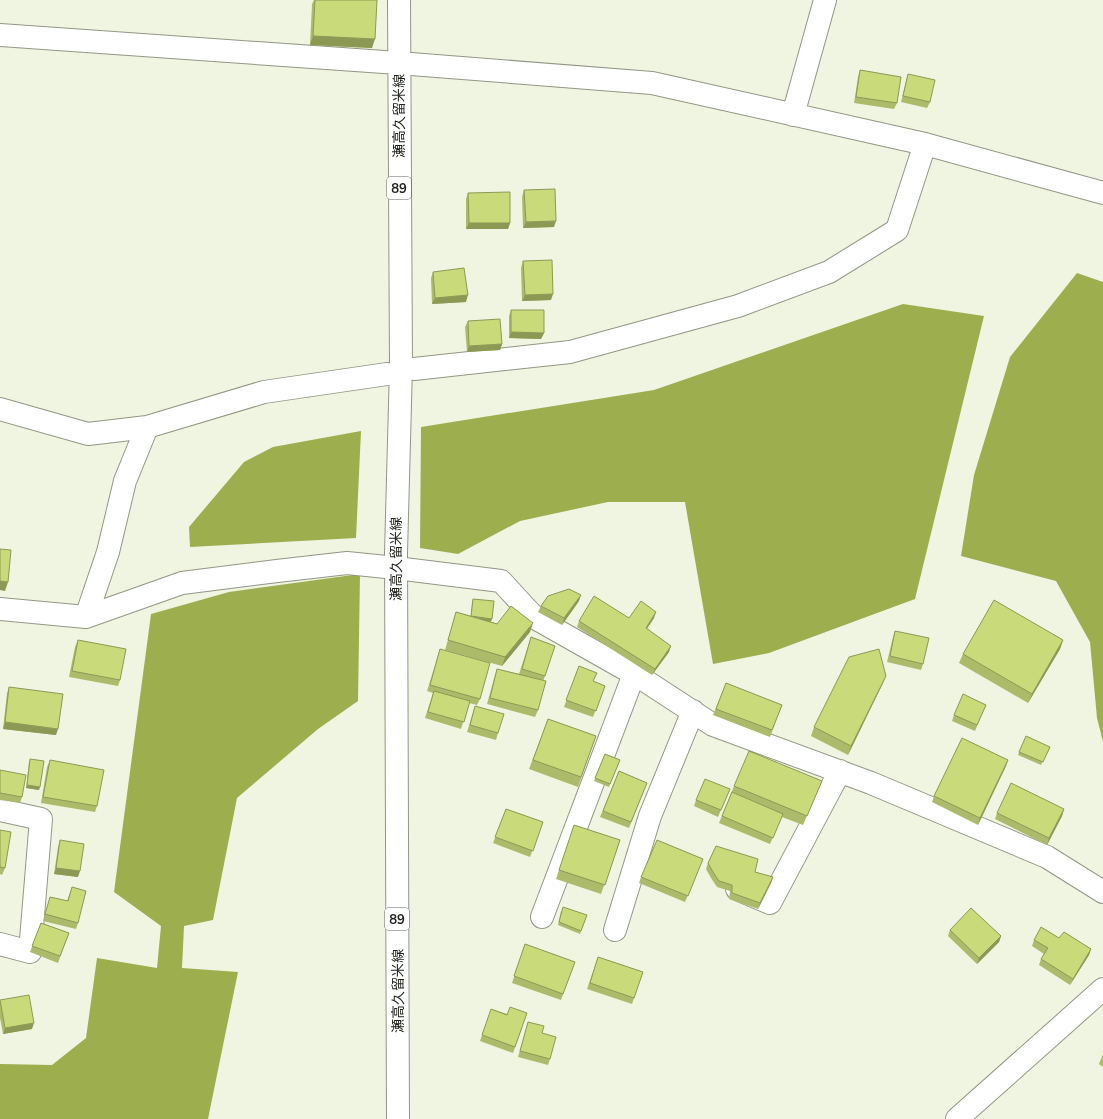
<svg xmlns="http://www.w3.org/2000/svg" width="1103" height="1119" viewBox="0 0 1103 1119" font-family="Mulish,'Noto Sans JP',sans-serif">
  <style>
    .water { fill: #9dae4f }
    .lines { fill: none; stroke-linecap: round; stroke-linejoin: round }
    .minor-casing { stroke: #929785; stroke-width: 24 }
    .major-casing { stroke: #929785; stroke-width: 24 }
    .minor { stroke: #fff; stroke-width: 22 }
    .major { stroke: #fff; stroke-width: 22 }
    .wall { fill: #acbb69 }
    .shaded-wall { fill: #8c9955 }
    .building { fill: #c8da7a; stroke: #8c9955 }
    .labels { text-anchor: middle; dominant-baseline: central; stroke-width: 3.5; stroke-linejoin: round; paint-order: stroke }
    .shield { fill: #fff; stroke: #62645f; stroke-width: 1 }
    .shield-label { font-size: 13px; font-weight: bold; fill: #1f211a }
    .street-label { font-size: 14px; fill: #1f211a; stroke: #fff }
  </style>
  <rect width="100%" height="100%" fill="#f0f5e1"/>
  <path class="water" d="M1077,273L1103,282V742L1097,718L1090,642L1056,581L961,556L974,475L1010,357Z
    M903,304L984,316L915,599L769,653L713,664L685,502H608L520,521L458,554L420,548L421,427L654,390Z
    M361,431L356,538L190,547L189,527L244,462L273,447Z
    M360,574L358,701L318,729L237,798L213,920L184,926L182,968L238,972L208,1119H0V1064L52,1065L86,1038L97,958L157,968L161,926L114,892L151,614L229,592Z"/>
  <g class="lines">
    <g class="minor-casing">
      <path id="minor" d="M0,35L398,63L652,83L925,144L1103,193
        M793,115L825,0
        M414,369L570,352L738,306L829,272L897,230L925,144
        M0,409L88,434L147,427L264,392L387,374
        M0,609L86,617L182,583L277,571L347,563L396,568L501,581L535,618L641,678L713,725L871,783L1047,857L1103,892
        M86,617L108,552L125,481L147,427
        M0,810L41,819L30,952L0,944
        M737,889L770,903L840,771
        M542,917L634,674
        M615,930L650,816L693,711
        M957,1119L1103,989"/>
    </g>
    <g class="major-casing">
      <path id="major" d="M398,1119L396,553L401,366L399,0"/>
    </g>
    <use href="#minor" class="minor"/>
    <use href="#major" class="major"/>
  </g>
  <path class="wall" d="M314,0H377L372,48L310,45L312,4Z
    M860,70L897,103L894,109L854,103L858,77Z
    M908,74L930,102L927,108L901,102L906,81Z
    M524,190L554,227L523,228L522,197Z
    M468,193L510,223L508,229H466V199Z
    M523,261L551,300L522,301L521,268Z
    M433,272L466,302L432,304L431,278Z
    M511,310L544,333L541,339L509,338V316Z
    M468,321L502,344L500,350L467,352L465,327Z
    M473,599L492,619L491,622L530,632L502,666L445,650L456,612L471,616L472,602Z
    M579,601L562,625L538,612L541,606Z
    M629,618H654L647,629L669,652L652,675L577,627L579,621Z
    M895,631L923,664L921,670L887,662L893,637Z
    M531,637L545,676L543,681L538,710L535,717L487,704L495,675L497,669L519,674Z
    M78,640L120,680L118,686L69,677L75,647Z
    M1063,640L1060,649L1028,703L959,663L963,654Z
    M440,649L480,699L477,705L469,703L461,729L425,718L433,693L427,691Z
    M579,666L593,681L605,686L593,717L564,707Z
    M886,676L882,685L848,755L811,736L814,727Z
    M726,683L782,705L770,737L713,715Z
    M9,687L56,735L3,729L7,693Z
    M986,705L975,731L952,721L954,715Z
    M475,706L498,733L496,740L467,732Z
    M548,719L596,736L578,787L529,769Z
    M1050,747L1041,765L1018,755L1019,752Z
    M605,754L620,760L609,787L594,781Z
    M30,759L39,790L26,788L29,762Z
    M50,760L97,806L95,812L41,803L47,767Z
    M1008,760L1006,766L978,825L932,802L934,796Z
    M0,770L22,797L20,803L0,800Z
    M619,771L647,783L629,828L600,817Z
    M822,781L803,825L782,817L770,844L719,823L734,786Z
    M730,789L718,817L694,806L696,800Z
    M506,809L543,822L530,857L493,843Z
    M1064,809L1062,816L1047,845L995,819L997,813Z
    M574,825L620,840L601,894L556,879Z
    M0,830L5,868L2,875L0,874Z
    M60,840L78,877L54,874L58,847Z
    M703,859L685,902L639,883L641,877Z
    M708,863L755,872L773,877L771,883L758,909L729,899L730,891L717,887L711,878L706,869Z
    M72,887L78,923L76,929L43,921L50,897L67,901Z
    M561,911L587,915L580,934L558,925Z
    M41,923L69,933L58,963L30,952Z
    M950,930L1001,936L999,942L977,964L948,936Z
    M1059,938L1091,949L1089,955L1070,985L1039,965L1041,959L1044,954L1032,946L1034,940Z
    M525,944L575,962L561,1000L512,983Z
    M598,957L643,972L632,1004L587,989Z
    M0,1000L32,1029L3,1034L0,1018Z
    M491,1009L507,1014L527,1013L513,1053L480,1041Z
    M528,1022L542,1033L550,1059L548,1065L518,1057Z
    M1103,1054V1067L1099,1064Z"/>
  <path class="shaded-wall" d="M313,36L375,39L372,48L310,45Z
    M556,221L554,227L523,228L526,222Z
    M469,223H510L508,229H466Z
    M553,294L551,300L522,301L525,295Z
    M468,295L466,302L432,304L435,298Z
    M511,332L544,333L541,339L509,338Z
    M502,344L500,350L467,352L469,346Z
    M0,581L8,582L5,591L0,590Z
    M581,595L579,601L562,625L564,618Z
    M656,612L654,618L643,634L646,628Z
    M471,617L492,619L490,622Z
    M533,623L530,632L502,666L505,657Z
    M1063,640L1060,649L1028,703L1032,694Z
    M671,646L669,652L652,675L655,669Z
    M886,676L882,685L848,755L851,746Z
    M5,722L58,729L56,735L3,729Z
    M1008,760L1006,766L978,825L980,818Z
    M27,785L40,787L39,790L26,788Z
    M1064,809L1062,816L1047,845L1049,838Z
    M56,868L80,871L78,877L54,874Z
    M773,877L771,883L758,909L760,903Z
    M1001,936L999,942L977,964L979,958Z
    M1091,949L1089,955L1070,985L1073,979Z
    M34,1023L32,1029L3,1034L5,1028Z"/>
  <path class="building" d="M315,0H377L375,39L313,36Z
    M860,70L901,77L897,103L856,97Z
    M908,74L935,80L930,102L903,96Z
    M555,189L556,221L526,222L524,190Z
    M510,192V223H469L468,193Z
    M552,260L553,294L525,295L523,261Z
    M464,268L468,295L435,298L433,272Z
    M511,310H544V333L511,332Z
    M500,319L502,344L469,346L468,321Z
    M0,549L11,550L8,582L0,581Z
    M569,589L581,595L564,618L541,606L548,596Z
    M594,596L629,618L641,601L656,612L646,628L671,646L655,669L579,621Z
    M473,599L494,601L492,619L471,616Z
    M994,600L1063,640L1032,694L963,654Z
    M511,606L533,623L505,657L448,640L456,612L497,624Z
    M895,631L929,638L923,664L890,656Z
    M531,637L555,646L545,676L522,669Z
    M78,640L126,649L120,680L72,671Z
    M440,649L490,663L480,699L430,685Z
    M879,649L886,676L851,746L814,727L849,657Z
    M579,666L597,673L593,681L605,686L596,711L566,700Z
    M497,669L546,681L538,710L490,698Z
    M726,683L782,705L772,730L716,709Z
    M9,687L63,694L58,729L5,722Z
    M434,691L470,701L464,722L428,712Z
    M963,694L986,705L977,725L954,715Z
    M475,706L504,714L498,733L470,725Z
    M548,719L596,736L581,777L533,760Z
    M1026,736L1050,747L1043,762L1019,752Z
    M962,738L1008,760L980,818L934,796Z
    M749,751L822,781L807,816L734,786Z
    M605,754L620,760L610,784L595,778Z
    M30,759L44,761L40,787L27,785Z
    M50,760L104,770L97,806L43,797Z
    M0,770L26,775L22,797L0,793Z
    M619,771L647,783L631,822L603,811Z
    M705,779L730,789L721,810L696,800Z
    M1011,783L1064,809L1049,838L997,813Z
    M732,792L783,814L773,838L722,816Z
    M506,809L543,822L533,851L495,837Z
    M574,825L620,840L605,885L559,870Z
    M0,830L11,832L5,868L0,867Z
    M60,840L84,844L80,871L56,868Z
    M657,840L703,859L688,896L641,877Z
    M716,846L758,859L755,872L773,877L760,903L732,893V885L719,881L713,872L708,863Z
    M72,887L86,891L78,923L45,914L50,897L68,901Z
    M563,907L587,915L581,931L559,922Z
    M971,908L1001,936L979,958L950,930Z
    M41,923L69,933L60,956L32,946Z
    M1041,927L1059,938L1064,932L1091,949L1073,979L1041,959L1048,948L1034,940Z
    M525,944L575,962L563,994L514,976Z
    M598,957L643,972L634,998L590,983Z
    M29,995L34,1023L5,1028L0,1000Z
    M510,1007L527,1013L515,1047L482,1035L491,1009L507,1015Z
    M528,1022L544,1026L542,1033L556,1037L550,1059L520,1051Z"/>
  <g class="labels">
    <g class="shield">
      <rect x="387" y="177" width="24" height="22" rx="3"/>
      <rect x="385" y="908" width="24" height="22" rx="3"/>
    </g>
    <g class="shield-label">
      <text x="399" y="188">89</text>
      <text x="397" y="919">89</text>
    </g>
    <g class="street-label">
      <text transform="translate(399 116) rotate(-90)">瀬高久留米線</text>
      <text transform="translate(396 559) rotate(-90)">瀬高久留米線</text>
      <text transform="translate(398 991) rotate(-90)">瀬高久留米線</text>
    </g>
  </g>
</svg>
